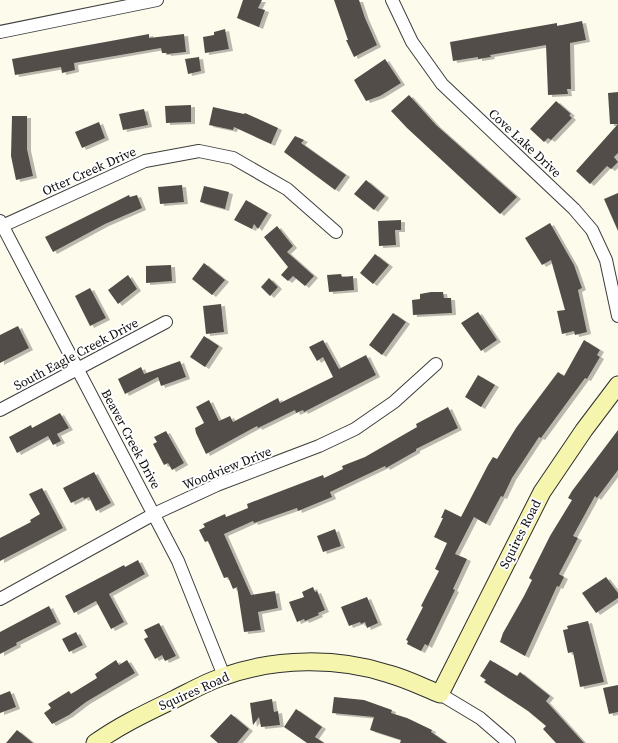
<svg xmlns="http://www.w3.org/2000/svg" width="618" height="743" viewBox="0 0 618 743" font-family="'Source Serif 4',serif">
  <style>
    .building { fill: #534e49; filter: url(#shadow) }
    .lines { fill: none; stroke-linecap: round; stroke-linejoin: round }
    .street-casing { stroke: #3e3e3e; stroke-width: 14 }
    .secondary-casing { stroke: #2d2d2d; stroke-width: 19 }
    .street { stroke: #fff; stroke-width: 12 }
    .secondary { stroke: #f6f5ad; stroke-width: 17 }
    .labels { text-anchor: middle; dominant-baseline: central; stroke-width: 4; stroke-linejoin: round; paint-order: stroke }
    .street-label { font-size: 13px; fill: #0b0b0b; stroke: #fff }
  </style>
  <defs>
    <filter id="shadow"><feDropShadow dx="4" dy="2" stdDeviation="0" flood-color="#0004"/></filter>
  </defs>
  <rect width="100%" height="100%" fill="#fdfbec"/>
  <path class="building" d="M243,0H262L258,8L265,10L259,27L237,18Z
    M334,0H359L365,18L377,45L354,57L346,40H348Z
    M582,21L586,40L570,43L571,89H567L568,94L548,95L546,45L490,55L491,57L478,59V57L453,61L450,42L557,23V26Z
    M225,29L229,49L205,53L203,37L214,35V32Z
    M149,34V38L184,34L186,52L167,54V53H162L161,48L74,63L75,70L62,73L61,67L15,75L12,59Z
    M199,57L201,71L188,74L185,59Z
    M385,59L401,83L380,96L366,101L354,80Z
    M618,92V124H610L608,93Z
    M409,95L436,125L517,197L500,214L407,128L391,111Z
    M556,101L571,114L569,115L572,118L551,140L548,138L544,142L530,129Z
    M191,105V122L166,123L165,106Z
    M213,107L244,114L245,113L278,128L271,144L234,127L233,130L209,125Z
    M144,109L148,125L123,130L119,114Z
    M12,116H27V149L33,176L16,180L11,156Z
    M99,122L105,138L82,148L75,132Z
    M618,124V153L614,157L618,162L611,169L607,166L590,184L576,171Z
    M295,136L304,140L301,143L346,175L335,190L284,152Z
    M366,180L385,196L374,210L354,194Z
    M182,185L184,202L160,204L158,187Z
    M204,186L229,192L225,209L200,202Z
    M618,193V231L604,199Z
    M129,195L130,197L137,195L142,208L105,224L53,252L45,237Z
    M246,200L268,213L258,229L254,224L252,229L234,220Z
    M401,220V230H395L396,245L379,246L378,221Z
    M550,223L574,265L582,288L578,290L587,332L575,335L574,331L562,334L557,311L565,310L551,260L542,265L525,238Z
    M277,226L293,246L287,252L314,276L305,286L293,276L288,281L281,275L288,267L264,237Z
    M375,254L389,265L373,284L360,273Z
    M204,263L225,280L212,295L192,279Z
    M171,265L172,281L146,283V266Z
    M341,274L342,277L353,276L354,290L329,292L327,275Z
    M128,275L137,289L118,304L108,290Z
    M269,278L278,287L270,296L261,287Z
    M90,288L106,318L90,326L75,296Z
    M431,292H443L444,298H451L452,313L413,315L412,300L420,299V294Z
    M221,304L224,332L206,334L203,306Z
    M478,312L497,340L481,351L461,323Z
    M393,313L406,322L382,355L369,345Z
    M18,326L29,348L0,363V335Z
    M204,336L219,346L205,367L190,357Z
    M323,340L339,369L366,355L376,375L304,412L303,410L296,413L295,410L258,428L257,426L206,454L196,433L195,428L204,423L196,407L209,400L219,421L230,416L233,422L278,398L280,403L333,377L323,357L317,361L309,347Z
    M584,340L600,350L597,355L600,357L587,379L585,378L541,438L539,437L512,478L503,497L501,496L486,524L474,517L455,554L467,559L453,589L455,590L428,646L425,644L421,651L407,644L408,641L406,640L423,607L421,606L439,571L435,569L447,543L434,537L443,518H441L445,509L461,517L488,465L493,457L497,459L516,428L558,372L564,376Z
    M180,361L186,377L161,386L158,377L125,394L118,379L141,367L144,374Z
    M478,375L495,385L481,407L465,397Z
    M448,407L458,428L416,449V451L386,468L385,466L330,492L332,497L298,511L297,508L254,523L253,521L224,534L251,595L275,591L278,608L258,612L261,630L244,632L237,587L233,589L228,577L224,578L208,541L205,542L199,530L205,527L203,524L225,514L226,517L248,508L247,504L323,475L324,478L343,469L342,466L365,457L417,427L416,424Z
    M60,413L69,428L57,434L61,441L53,445L48,436L17,453L9,437L31,425L32,428Z
    M618,430V470L597,498L595,496L573,536L578,538L559,574L564,577L559,587L557,586L525,656L500,642L503,633L524,596L532,580L529,578L550,536L572,500L568,498L572,491Z
    M166,431L184,463L172,470L168,463L164,465L153,444L157,442L154,437Z
    M94,472L111,503L96,511L89,497L84,499L83,497L71,503L63,488Z
    M42,488L63,528L0,561V538L31,522L30,520L40,514L29,494Z
    M335,529L341,546L323,552L317,536Z
    M138,560L145,574L109,594L124,622L111,629L96,601L74,613L65,596L124,565L125,567Z
    M606,577L618,593V598L596,613L582,593Z
    M313,587L315,592L317,591L325,610L318,613L319,615L305,621L304,619L297,622L289,602L304,597L302,592Z
    M367,597L378,623L367,628L365,622L361,624L360,622L349,626L341,607Z
    M49,606L57,622L16,643L17,645L0,654V632Z
    M588,621L604,682L580,687L573,652L568,653L563,630L568,629L567,626Z
    M159,623L176,656L165,661L162,655L155,659L144,639L148,637L144,630Z
    M76,632L83,645L69,652L62,639Z
    M116,660L119,665L127,660L135,673L86,702L69,715L52,724L44,713L51,708L48,704L69,691L71,694L97,678L95,674Z
    M490,660L517,676L520,672L550,696L546,701L584,743H556L543,729L546,726L528,711L484,682L486,680L480,676Z
    M618,685V712L609,714L603,688Z
    M10,691L16,707L0,713V695Z
    M334,697L364,700L392,710L391,713L407,718L432,730L431,732L447,743H400L401,740L370,730L374,717L332,713Z
    M272,699L274,712L278,711L280,725L261,727L259,717L253,725L250,703Z
    M296,709L322,727L315,737L324,743H307L284,727Z
    M231,714L249,729L237,743H218L210,736Z
    M17,730L33,743H6Z"/>
  <g class="lines">
    <g class="street-casing">
      <path id="street" d="M392,0L412,42L442,84L574,209L592,230L606,260L618,316
        M0,32L157,0
        M0,221L178,561L224,676
        M0,227L145,161L199,151L233,158L287,189L336,232
        M0,410L166,322
        M0,599L154,514L217,485L319,446L355,429L394,402L436,364
        M440,694L480,718L509,743"/>
    </g>
    <g class="secondary-casing">
      <path id="secondary" d="M95,743C120,725 148,712 175,699C191,691 208,681 225,676C276,658 337,657 389,674C407,679 423,687 440,694L542,492L584,430L618,385"/>
    </g>
    <use href="#street" class="street"/>
    <use href="#secondary" class="secondary"/>
  </g>
  <g class="labels">
    <g class="street-label">
      <text transform="translate(525 143) rotate(43)">Cove Lake Drive</text>
      <text transform="translate(89 171) rotate(-24)">Otter Creek Drive</text>
      <text transform="translate(76 354) rotate(-28)">South Eagle Creek Drive</text>
      <text transform="translate(131 439) rotate(62)">Beaver Creek Drive</text>
      <text transform="translate(227 468) rotate(-22)">Woodview Drive</text>
      <text transform="translate(520 534) rotate(-63)">Squires Road</text>
      <text transform="translate(194 691) rotate(-24)">Squires Road</text>
    </g>
  </g>
</svg>
